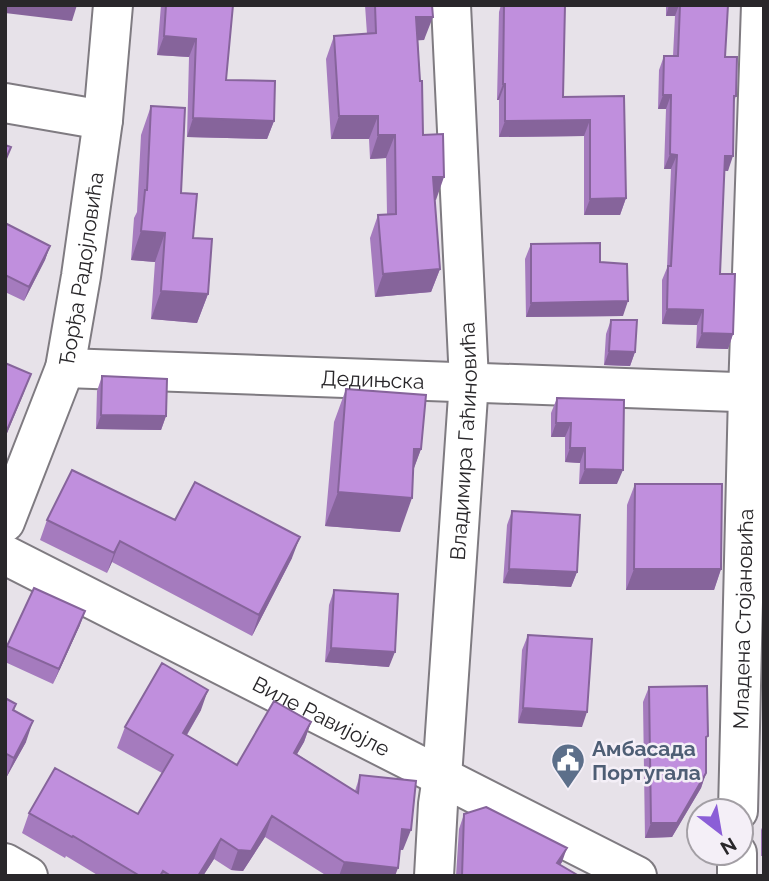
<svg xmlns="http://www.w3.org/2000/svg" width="769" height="881" viewBox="0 0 769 881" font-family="Raleway,sans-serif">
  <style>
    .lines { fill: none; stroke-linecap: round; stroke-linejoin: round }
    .minor-casing { stroke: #7f7b81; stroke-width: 42 }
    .minor { stroke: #fff; stroke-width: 38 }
    .wall { fill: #a57bbe }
    .shaded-wall { fill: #86649b }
    .building { fill: #c08fdd; stroke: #86649b; stroke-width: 2 }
    .labels { text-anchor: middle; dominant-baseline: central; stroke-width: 5; stroke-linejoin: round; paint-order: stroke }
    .street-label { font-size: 21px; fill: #29272a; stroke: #f4eff7 }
    .service-label { font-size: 21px; font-weight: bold; fill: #4e5e75; stroke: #f4eff7; text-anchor: start }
  </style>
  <rect width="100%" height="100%" fill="#e7e2e9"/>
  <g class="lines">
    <g class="minor-casing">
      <g id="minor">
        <path d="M5,103L103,120"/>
        <path id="s1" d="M65,368L764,393"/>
        <path id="s2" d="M5,522L65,368L81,276L103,120L113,5"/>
        <path id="s3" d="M5,555L637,876"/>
        <path id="s4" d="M738,811L748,393L761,5"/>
        <path d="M5,863L28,876"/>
        <path id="s5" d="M434,876L438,804L442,777L469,381L451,5"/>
        <path d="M737,876V853"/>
      </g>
    </g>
    <use href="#minor" class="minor"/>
  </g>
  <path class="wall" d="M161,5H233L226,80L274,121L267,139L187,137L189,57L157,55Z
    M365,5H432L424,40H418L423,135L436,200H435L440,269L431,292L375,297L370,238L378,215L387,214L386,158L370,159L369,139H331L326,59L334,36L367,34Z
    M501,5H609L565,6L563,97L624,96L626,198L620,215H584V136L499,137V100H497L499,12Z
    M666,5H728L725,57L736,96L734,102L728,171H724L720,274L733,334L728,349L696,348L697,325L662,324V280L667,268L671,169H664L666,109H658L659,70L664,56H673L675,16H666Z
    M151,106L181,193L208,294L197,323L151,319L155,262L131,260L134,218L137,212L141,135Z
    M5,223L50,246L45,260L24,301L5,292Z
    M531,244L600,262L623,316L526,317L525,259Z
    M611,320L635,352L630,366L604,365L606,334Z
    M102,376L166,416L161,430L96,429L97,391Z
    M346,389L421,449L413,470L400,532L325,526L334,422Z
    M557,398L617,484H579L580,463L565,462V437H551V413Z
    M635,484L721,569L714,590H626L627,505Z
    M512,511L577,572L571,587L503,583L507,525Z
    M47,520H175L292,558L252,636L112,562L107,573L40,540Z
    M334,590L389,667L325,662L329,605Z
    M80,625L53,684L5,662V652L7,646Z
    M528,635L582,727L518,723L522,650Z
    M649,687L706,742V773L701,788L672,837L645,838L643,702Z
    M5,698L16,704L14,710L26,742L6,778Z
    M201,710L187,735L237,765L311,722L304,742L297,754L355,791L360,775L403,850H400L395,876H327L265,837L243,871L231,870L214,859L203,876H99L66,856L65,858L22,833L29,813L138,814L162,773L117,748L125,727Z
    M464,814L562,862L560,865L579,876H456L459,829Z
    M764,823V856H761V830Z"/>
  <path class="shaded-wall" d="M5,5H77L72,21L5,13Z
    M669,5H679L675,16H666Z
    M416,17H433L424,40L408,41Z
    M164,36L196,39L189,57L157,55Z
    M503,84H505L499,100H497Z
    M663,95H671L666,109H658Z
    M339,116H378L369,139H331Z
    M193,118L274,121L267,139L187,137Z
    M590,120L584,136L499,137L505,121Z
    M378,135H395L386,158L370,159Z
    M670,154L677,155L671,169H664Z
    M725,156H733L728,171L719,170Z
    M433,177H444L436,200H425Z
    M626,198L620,215H584L590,199Z
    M141,231L165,233L155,262L131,260Z
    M50,246L45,260L24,301L29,287Z
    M440,269L431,292L375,297L383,274Z
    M161,291L208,294L197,323L151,319Z
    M628,301L623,316L526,317L531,303Z
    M667,309L703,310L697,325L662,324Z
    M702,333L733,334L728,349L696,348Z
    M609,351L635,352L630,366L604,365Z
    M31,374L23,395L5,438V435Z
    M101,415L166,416L161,430L96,429Z
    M556,423H571L565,437H551Z
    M570,448H585L580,463L565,462Z
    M414,449H421L409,482Z
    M585,469L623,470L617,484H579Z
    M338,492L412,498L400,532L325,526Z
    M300,537L292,558L252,636L259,615Z
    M120,541L112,562L107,573L114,553Z
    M509,569L577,572L571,587L503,583Z
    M634,569H721L714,590H626Z
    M85,611L80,625L53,684L59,669Z
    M331,648L395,652L389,667L325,662Z
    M208,690L201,710L176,753L183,733Z
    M523,708L587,712L582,727L518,723Z
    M33,721L26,742L6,778L14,758Z
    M311,722L304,742L286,773L294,753Z
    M706,773L701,788L672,837L645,838L651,823Z
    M272,816L265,837L243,871L231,870L238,850Z
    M402,829L411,830L403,850L395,849Z
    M221,839L214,859L203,876H198Z
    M567,848L562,862L553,876L557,863Z
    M344,862L398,868L395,876H339Z"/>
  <path class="building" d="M166,5H233L226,80L275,81L274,121L193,118L196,39L164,36Z
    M375,5H432L433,17H416L420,81H422L423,135L443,134L444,177H433L440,269L383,274L378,215L396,214L395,135H378V116H339L334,36L376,33Z
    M504,5H565L563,97L624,96L626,198L590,199V120L505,121V84H503Z
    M680,5H728L725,57H737L736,96H734L733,156H725L720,274H735L733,334L702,333L703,310L667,309L668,266H671L677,155L670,154L671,95H663L664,56H678Z
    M151,106L185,108L181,193L197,194L193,238L212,239L208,294L161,291L165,233L141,231L145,190H147Z
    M5,145L11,147L5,161Z
    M5,223L50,246L29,287L5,275Z
    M600,243V262L627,264L628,301L531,303V244Z
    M611,320H637L635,352L609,351Z
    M5,363L31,374L5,435Z
    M102,376L167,379L166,416L101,415Z
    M346,389L426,395L421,449H414L412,498L338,492Z
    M557,398L624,400L623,470L585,469V448H570L571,423H556Z
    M72,470L175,520L195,482L300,537L259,615L120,541L114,553L47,520Z
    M635,484H722L721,569H634Z
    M512,511L580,515L577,572L509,569Z
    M34,588L85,611L59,669L7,646Z
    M334,590L398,594L395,652L331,648Z
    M528,635L592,639L587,712L523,708Z
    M162,663L208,690L183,733L237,765L274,701L311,722L294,753L358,793L360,775L416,781L411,830L402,829L398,868L344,862L272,816L251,851L238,850L221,839L198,876H171L163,871L160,876H140L73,836L72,837L29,813L55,768L138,814L173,755L125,727Z
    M707,686L708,736L706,737V773L677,823H651L649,687Z
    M5,698L16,704L13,710L33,721L14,758L5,753Z
    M486,807L567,848L557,863L579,876H462L464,814Z"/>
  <defs>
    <g id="civic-pin" transform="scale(1.75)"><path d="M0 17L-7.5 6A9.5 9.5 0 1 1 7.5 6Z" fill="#5c6f8a" stroke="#f4eff7"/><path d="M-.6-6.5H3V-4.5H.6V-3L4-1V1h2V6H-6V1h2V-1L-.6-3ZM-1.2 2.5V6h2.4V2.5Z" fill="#fff"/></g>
  </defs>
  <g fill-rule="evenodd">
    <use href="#civic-pin" x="568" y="760"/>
  </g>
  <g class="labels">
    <g class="street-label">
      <text stroke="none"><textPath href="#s2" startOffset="266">Ђорђа Радојловића</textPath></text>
      <text stroke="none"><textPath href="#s1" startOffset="308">Дедињска</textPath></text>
      <text stroke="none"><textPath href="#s5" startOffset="436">Владимира Гаћиновића</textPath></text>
      <text stroke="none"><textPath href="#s4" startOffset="192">Младена Стојановића</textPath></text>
      <text stroke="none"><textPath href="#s3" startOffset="355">Виле Равијојле</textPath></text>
    </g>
    <g class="service-label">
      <text x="592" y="748">Амбасада<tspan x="592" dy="24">Португала</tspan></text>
    </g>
  </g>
  <rect width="769" height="881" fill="none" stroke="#29272a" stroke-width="14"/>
  <g transform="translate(720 832) rotate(149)"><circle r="33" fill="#f4eff7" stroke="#a39fa5" stroke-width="2"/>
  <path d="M0-5L12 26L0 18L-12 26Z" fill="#8b5ed7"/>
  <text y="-10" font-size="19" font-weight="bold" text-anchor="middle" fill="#29272a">N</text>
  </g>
</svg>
